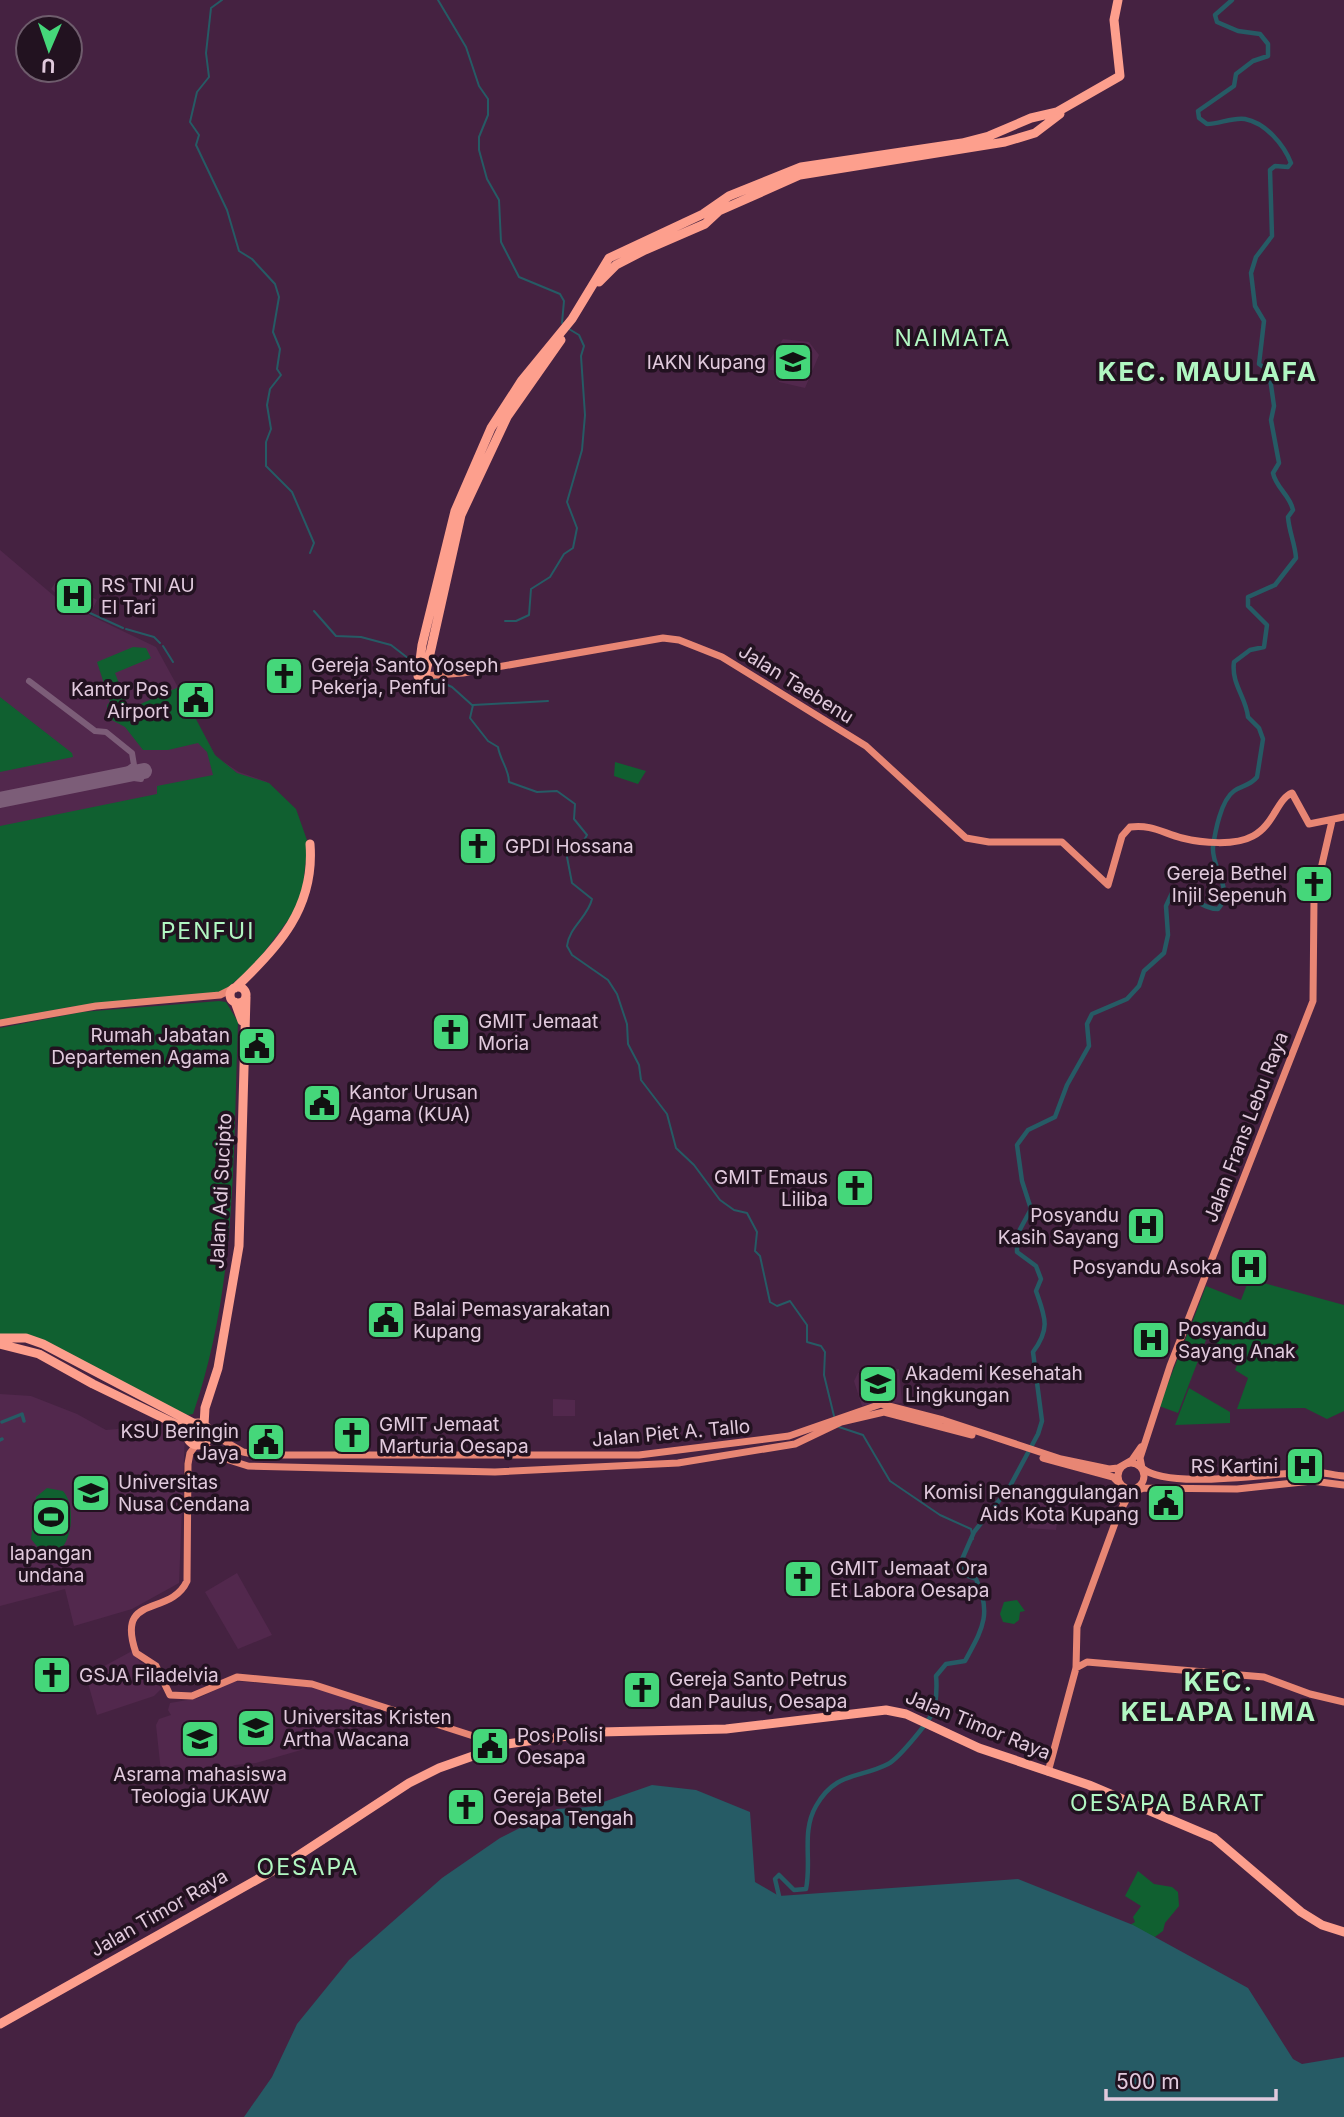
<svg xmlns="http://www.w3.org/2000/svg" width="1344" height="2117" viewBox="0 0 1344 2117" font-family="Inter,sans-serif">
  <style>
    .built { fill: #52284d }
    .green { fill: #106030 }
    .water { fill: #265b65 }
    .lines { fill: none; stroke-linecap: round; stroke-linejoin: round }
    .stream { stroke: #265b65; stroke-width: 2 }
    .canal { stroke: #265b65; stroke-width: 3.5 }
    .river { stroke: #265b65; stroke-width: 4.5 }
    .taxiway { stroke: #7c5d78; stroke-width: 6 }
    .runway { stroke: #7c5d78; stroke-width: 16 }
    .major { stroke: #e88674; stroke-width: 7 }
    .highway { stroke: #fd9f8d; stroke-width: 9 }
    .labels { text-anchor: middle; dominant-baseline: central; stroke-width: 7; stroke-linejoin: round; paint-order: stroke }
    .poi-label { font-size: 19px; fill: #e1cadd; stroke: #221220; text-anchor: start }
    .street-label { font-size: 19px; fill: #e1cadd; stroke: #221220 }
    .quarter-label { font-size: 23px; letter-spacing: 2px; fill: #b1f7c2; stroke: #221220 }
    .district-label { font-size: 26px; font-weight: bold; letter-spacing: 2px; fill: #b1f7c2; stroke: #221220 }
  </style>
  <rect width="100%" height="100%" fill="#452241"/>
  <path class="built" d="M783,339L809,342L819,355L805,388L779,382L778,371L764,369Z
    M0,550L60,601L156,647L216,757L239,772L267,782L286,928L254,965L0,1022Z
    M55,583L75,592L77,589L97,600L91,612L62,599L51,589Z
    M899,1369L902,1403L880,1402L862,1406L854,1381L858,1373Z
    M0,1394L31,1396L77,1414L106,1430L170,1424L185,1433L179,1583L132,1609L74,1626L65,1589L0,1606Z
    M553,1399L575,1400V1416H553Z
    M1315,1451V1472L1297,1473L1295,1453Z
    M1039,1501L1059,1509L1056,1530L1027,1528Z
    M237,1573L272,1635L238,1649L205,1592Z
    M132,1651L140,1662L153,1669L161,1689L154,1696L97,1715L86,1676Z
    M233,1681L308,1687L355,1698L381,1707L377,1726L340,1730L308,1748L256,1763L235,1765L226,1769L161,1772L156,1725L159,1719L171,1715L168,1710L170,1703L199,1698Z"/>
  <path class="green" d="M133,647L146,648L151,658L115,673L129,709L179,687L215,755L237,773L269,783L296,809L308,843L301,903L253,967L222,992L70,1007L0,1020V826L157,794V786L213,775L207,752L198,743L168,750H143L125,727L108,718L107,705L110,702L97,662Z
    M0,697L72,753L73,757L0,772Z
    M615,762L646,771L638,784L614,776Z
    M219,1001L226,1002L238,1022C233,1155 237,1286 193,1414L188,1415L157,1402L44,1342L0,1336V1028L82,1012Z
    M1249,1279L1344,1305V1411L1327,1419L1305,1408L1237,1409L1248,1378L1235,1370L1240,1358L1190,1328L1206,1286L1241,1300Z
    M1189,1330L1206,1340L1178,1413L1159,1406Z
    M1189,1388L1230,1412V1423L1175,1425Z
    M47,1488L63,1491C75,1504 73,1536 61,1549L40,1550L31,1539L36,1497Z
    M1017,1600L1025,1611L1020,1612L1019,1620L1014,1624L1003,1622L1000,1614L1004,1602Z
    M1138,1871L1154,1884L1172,1887L1178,1892L1179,1906L1165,1923L1163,1931L1145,1944L1127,1927L1135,1922L1133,1917L1141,1906L1125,1896Z"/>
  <path class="water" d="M652,1785L696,1790L750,1812L755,1882L779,1896L1018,1879L1133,1925L1248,1988L1293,2059L1302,2064L1344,2057V2117H244L272,2077L297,2024L349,1960L442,1878L500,1838L557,1809L589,1807Z"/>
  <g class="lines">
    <path class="stream" d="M222,0L211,8L206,53L209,77L197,92L190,122L199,135L196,145L227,210L239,251L252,259L275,284L279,297L273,332L280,349L277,369L281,375L270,389L267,405L271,429L266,442V466L292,492L314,543L310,553
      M438,0L466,47L479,86L488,99V115L479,137V150L487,179L499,200L501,242L519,277L560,294L564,301L562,323
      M68,603L123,628
      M314,611L336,636L361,637L391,645L413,662
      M505,621H516L529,615L531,589L550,577L564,554L573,548L577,528L567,502L582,450L585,415L581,356L584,346L579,335L569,329
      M126,629L154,637L160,643
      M163,646L173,662
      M434,679L452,687L472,705
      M548,701L473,705L470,718L488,741L498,747C500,760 509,769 509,782L537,792L557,791L575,804L574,819L587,835L583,842L569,849L567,857L572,883L592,899C588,917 569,927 567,946L572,955L608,980L617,994L627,1024L628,1044L639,1065L641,1080L667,1114L676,1148L694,1165L720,1200L734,1210L747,1213L757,1232L755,1251L760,1256L770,1302L777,1306L790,1301L807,1325V1342L821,1346L825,1352L824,1375L834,1416
      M839,1427L863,1435L890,1481L940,1515L971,1529L973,1539"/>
    <path class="canal" d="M2,1422L22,1414L24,1421
      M0,1440L2,1439"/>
    <path class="river" d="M779,1896L775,1879L779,1875L794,1890L806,1889C812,1861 801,1832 816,1806C836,1771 859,1779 888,1764C898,1759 933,1718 935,1707C936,1699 937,1685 936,1676L946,1664L965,1661C981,1631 993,1615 976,1579L965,1575L960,1564L974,1532L1009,1488L1038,1434L1042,1421L1033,1352C1051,1328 1045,1317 1036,1291L1041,1279L1036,1266L1017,1252V1235L1031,1209L1022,1181L1017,1145L1028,1130L1055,1117L1067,1085L1089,1046L1087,1024L1092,1014L1127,999L1139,986L1144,971L1164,953L1168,935L1166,906L1172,893C1189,890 1200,909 1218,909C1235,890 1211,868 1213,847C1215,832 1221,800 1234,791C1242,785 1250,786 1257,777L1263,739L1259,728L1248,717C1246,697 1231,684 1234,662L1250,650L1264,647L1267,625L1248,606V597L1275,585L1296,558C1295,543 1289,532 1288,517L1293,510C1290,495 1276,488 1273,473L1279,463L1271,420L1274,406L1269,371L1259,364L1264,321L1255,306L1251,273L1256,257L1272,236L1270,170L1275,166L1288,167L1291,163C1284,145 1266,123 1245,119C1233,117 1219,124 1207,124L1199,118L1198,111L1234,86L1236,74L1253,61L1268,56V44L1260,34L1238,31L1217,22L1215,15L1232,0"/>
    <path class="taxiway" d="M29,681L95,731L106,732L132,753L134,765L119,776
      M119,776L141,779L142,771L133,768"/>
    <path class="runway" d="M0,800L144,771"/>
    <path class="major" d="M423,676L463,673L663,638L679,640L722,657L866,746L966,838L989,842H1062L1108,885L1122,836L1130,827C1151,824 1163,833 1182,838C1202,843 1235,846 1253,836C1274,825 1277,799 1292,793L1309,824L1344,817
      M1332,821L1314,899L1313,1001L1170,1366L1140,1458L1142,1468C1169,1491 1275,1472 1312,1472C1323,1472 1333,1475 1344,1476
      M0,1023L96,1006L220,995L232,989
      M209,1432L243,1452L258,1455H639L789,1436L881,1404L943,1420L1061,1459L1109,1469L1118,1468L1132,1460L1141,1447
      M201,1444L229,1460L248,1466L495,1472L678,1463L795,1444L841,1422L884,1412L972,1435
      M196,1445L190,1453L188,1464L187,1581C170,1618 115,1592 136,1653L156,1666L170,1695L192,1696L237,1677L312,1684L495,1743
      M1043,1458L1113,1477L1120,1484L1123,1502
      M1118 1476a13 13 0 1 1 26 0a13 13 0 1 1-26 0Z
      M1076,1668L1087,1662L1264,1677L1310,1694L1344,1702
      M1048,1772L1076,1668L1077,1627L1118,1515L1130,1493L1144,1488L1237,1489L1312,1481L1344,1485"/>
    <path class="highway" d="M599,282L616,265L645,250L705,224L719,211L800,175L1005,142L1035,133L1060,114
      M418,676L422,645L455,511L491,428L522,380L572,319L609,258L703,214L729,196L801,167L962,143L989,136L1031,118L1057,112L1120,76L1114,20L1118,0
      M425,676L461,515L507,417L561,340
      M230 995a8 8 0 1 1 16 0a8 8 0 1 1-16 0Z
      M235,988C279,947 315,907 310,844
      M235,1002L242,1021
      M0,1338H26L43,1344L195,1424
      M0,1344L39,1354L93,1384L188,1430
      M187 1434a11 11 0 1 1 22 0a11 11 0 1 1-22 0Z
      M204,1425L205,1408L218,1368L239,1246L246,997
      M0,2024L290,1861L409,1783L439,1768L507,1744L528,1741L600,1732L726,1729L886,1710L906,1714L979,1748L1089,1785L1214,1838L1301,1912L1322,1925L1344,1932"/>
  </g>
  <defs>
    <g id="university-square" transform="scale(2.0125)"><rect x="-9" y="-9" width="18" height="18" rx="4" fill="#45d77a" stroke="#221220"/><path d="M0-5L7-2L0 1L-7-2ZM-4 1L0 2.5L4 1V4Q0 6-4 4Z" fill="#111"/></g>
    <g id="hospital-square" transform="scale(2.0125)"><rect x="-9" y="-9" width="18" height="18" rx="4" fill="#45d77a" stroke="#221220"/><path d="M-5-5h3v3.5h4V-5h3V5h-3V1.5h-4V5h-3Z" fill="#111"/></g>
    <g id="church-square" transform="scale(2.0125)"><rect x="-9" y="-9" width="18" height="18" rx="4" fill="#45d77a" stroke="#221220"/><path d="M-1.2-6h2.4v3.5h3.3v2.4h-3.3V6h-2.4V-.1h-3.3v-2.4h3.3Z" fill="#111"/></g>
    <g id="civic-square" transform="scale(2.0125)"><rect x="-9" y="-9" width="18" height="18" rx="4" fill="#45d77a" stroke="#221220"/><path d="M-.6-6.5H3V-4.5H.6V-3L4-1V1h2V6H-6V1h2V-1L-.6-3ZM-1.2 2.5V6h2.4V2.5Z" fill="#111"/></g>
    <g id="stadium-square" transform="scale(2.0125)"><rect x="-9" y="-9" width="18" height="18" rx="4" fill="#45d77a" stroke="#221220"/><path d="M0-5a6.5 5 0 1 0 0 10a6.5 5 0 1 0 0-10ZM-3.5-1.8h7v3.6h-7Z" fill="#111"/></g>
  </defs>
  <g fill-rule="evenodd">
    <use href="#university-square" x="793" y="362"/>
    <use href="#hospital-square" x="74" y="596"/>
    <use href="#church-square" x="284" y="676"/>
    <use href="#civic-square" x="196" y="700"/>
    <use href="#church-square" x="478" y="846"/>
    <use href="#church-square" x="1314" y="884"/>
    <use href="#church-square" x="451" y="1032"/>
    <use href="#civic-square" x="257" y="1046"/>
    <use href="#civic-square" x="322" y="1103"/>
    <use href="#church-square" x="855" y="1188"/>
    <use href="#hospital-square" x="1146" y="1226"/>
    <use href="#hospital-square" x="1249" y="1267"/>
    <use href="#civic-square" x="386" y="1320"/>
    <use href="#hospital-square" x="1151" y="1340"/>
    <use href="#university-square" x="878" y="1384"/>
    <use href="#church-square" x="352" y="1435"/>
    <use href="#civic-square" x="266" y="1442"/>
    <use href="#hospital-square" x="1305" y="1466"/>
    <use href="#university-square" x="91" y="1493"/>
    <use href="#civic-square" x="1166" y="1503"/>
    <use href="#stadium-square" x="51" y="1517"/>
    <use href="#church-square" x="803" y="1579"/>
    <use href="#church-square" x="52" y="1675"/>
    <use href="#church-square" x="642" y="1690"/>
    <use href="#university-square" x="256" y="1728"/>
    <use href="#university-square" x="200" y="1739"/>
    <use href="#civic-square" x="490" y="1746"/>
    <use href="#church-square" x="466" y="1807"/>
  </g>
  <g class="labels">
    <g class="poi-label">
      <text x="766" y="362" text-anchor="end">IAKN Kupang</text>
      <text x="101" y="585">RS TNI AU<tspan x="101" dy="22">El Tari</tspan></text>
      <text x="311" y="665">Gereja Santo Yoseph<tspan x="311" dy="22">Pekerja, Penfui</tspan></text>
      <text x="169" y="689" text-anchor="end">Kantor Pos<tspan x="169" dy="22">Airport</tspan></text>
      <text x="505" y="846">GPDI Hossana</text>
      <text x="1287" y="873" text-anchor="end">Gereja Bethel<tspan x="1287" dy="22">Injil Sepenuh</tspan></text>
      <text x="478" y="1021">GMIT Jemaat<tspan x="478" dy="22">Moria</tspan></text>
      <text x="230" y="1035" text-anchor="end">Rumah Jabatan<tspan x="230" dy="22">Departemen Agama</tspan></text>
      <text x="349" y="1092">Kantor Urusan<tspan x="349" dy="22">Agama (KUA)</tspan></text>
      <text x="828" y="1177" text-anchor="end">GMIT Emaus<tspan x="828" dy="22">Liliba</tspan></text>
      <text x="1119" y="1215" text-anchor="end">Posyandu<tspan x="1119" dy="22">Kasih Sayang</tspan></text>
      <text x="1222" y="1267" text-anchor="end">Posyandu Asoka</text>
      <text x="413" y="1309">Balai Pemasyarakatan<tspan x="413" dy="22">Kupang</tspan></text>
      <text x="1178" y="1329">Posyandu<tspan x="1178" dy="22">Sayang Anak</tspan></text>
      <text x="905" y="1373">Akademi Kesehatah<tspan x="905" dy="22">Lingkungan</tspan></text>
      <text x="379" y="1424">GMIT Jemaat<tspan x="379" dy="22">Marturia Oesapa</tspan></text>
      <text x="239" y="1431" text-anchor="end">KSU Beringin<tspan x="239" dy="22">Jaya</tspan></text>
      <text x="1278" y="1466" text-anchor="end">RS Kartini</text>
      <text x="118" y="1482">Universitas<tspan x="118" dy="22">Nusa Cendana</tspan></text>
      <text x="1139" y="1492" text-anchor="end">Komisi Penanggulangan<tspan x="1139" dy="22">Aids Kota Kupang</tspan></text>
      <text x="51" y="1553" text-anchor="middle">lapangan<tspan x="51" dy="22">undana</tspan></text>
      <text x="830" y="1568">GMIT Jemaat Ora<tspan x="830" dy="22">Et Labora Oesapa</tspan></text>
      <text x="79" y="1675">GSJA Filadelvia</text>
      <text x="669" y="1679">Gereja Santo Petrus<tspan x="669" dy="22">dan Paulus, Oesapa</tspan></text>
      <text x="283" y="1717">Universitas Kristen<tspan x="283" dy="22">Artha Wacana</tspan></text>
      <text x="517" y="1735">Pos Polisi<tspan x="517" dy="22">Oesapa</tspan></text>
      <text x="200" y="1774" text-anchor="middle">Asrama mahasiswa<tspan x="200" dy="22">Teologia UKAW</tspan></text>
      <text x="493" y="1796">Gereja Betel<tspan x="493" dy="22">Oesapa Tengah</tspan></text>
    </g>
    <g class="street-label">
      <text transform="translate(796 684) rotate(32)">Jalan Taebenu</text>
      <text transform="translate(1246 1127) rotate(-69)">Jalan Frans Lebu Raya</text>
      <text transform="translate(221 1191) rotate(-87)">Jalan Adi Sucipto</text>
      <text transform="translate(671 1433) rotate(-5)">Jalan Piet A. Tallo</text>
      <text transform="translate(978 1725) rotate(22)">Jalan Timor Raya</text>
      <text transform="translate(159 1913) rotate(-30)">Jalan Timor Raya</text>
    </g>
    <g class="quarter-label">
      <text x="953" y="338">NAIMATA</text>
      <text x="208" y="931">PENFUI</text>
      <text x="1168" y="1803">OESAPA BARAT</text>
      <text x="308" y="1867">OESAPA</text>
    </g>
    <g class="district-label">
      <text x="1208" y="371">KEC. MAULAFA</text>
      <text x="1219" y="1681">KEC.<tspan x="1219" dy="30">KELAPA LIMA</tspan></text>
    </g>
  </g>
  <g transform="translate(49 49) rotate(182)"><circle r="33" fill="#221220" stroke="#6e5c6c" stroke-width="2"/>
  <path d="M0-5L12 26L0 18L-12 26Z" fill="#45d77a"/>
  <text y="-10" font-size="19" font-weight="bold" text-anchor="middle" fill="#e1cadd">U</text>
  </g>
  <path d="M1106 2089v10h170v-10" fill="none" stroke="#e1cadd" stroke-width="3.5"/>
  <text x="1116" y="2089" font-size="21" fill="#e1cadd" stroke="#221220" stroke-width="5" paint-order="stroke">500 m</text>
</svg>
